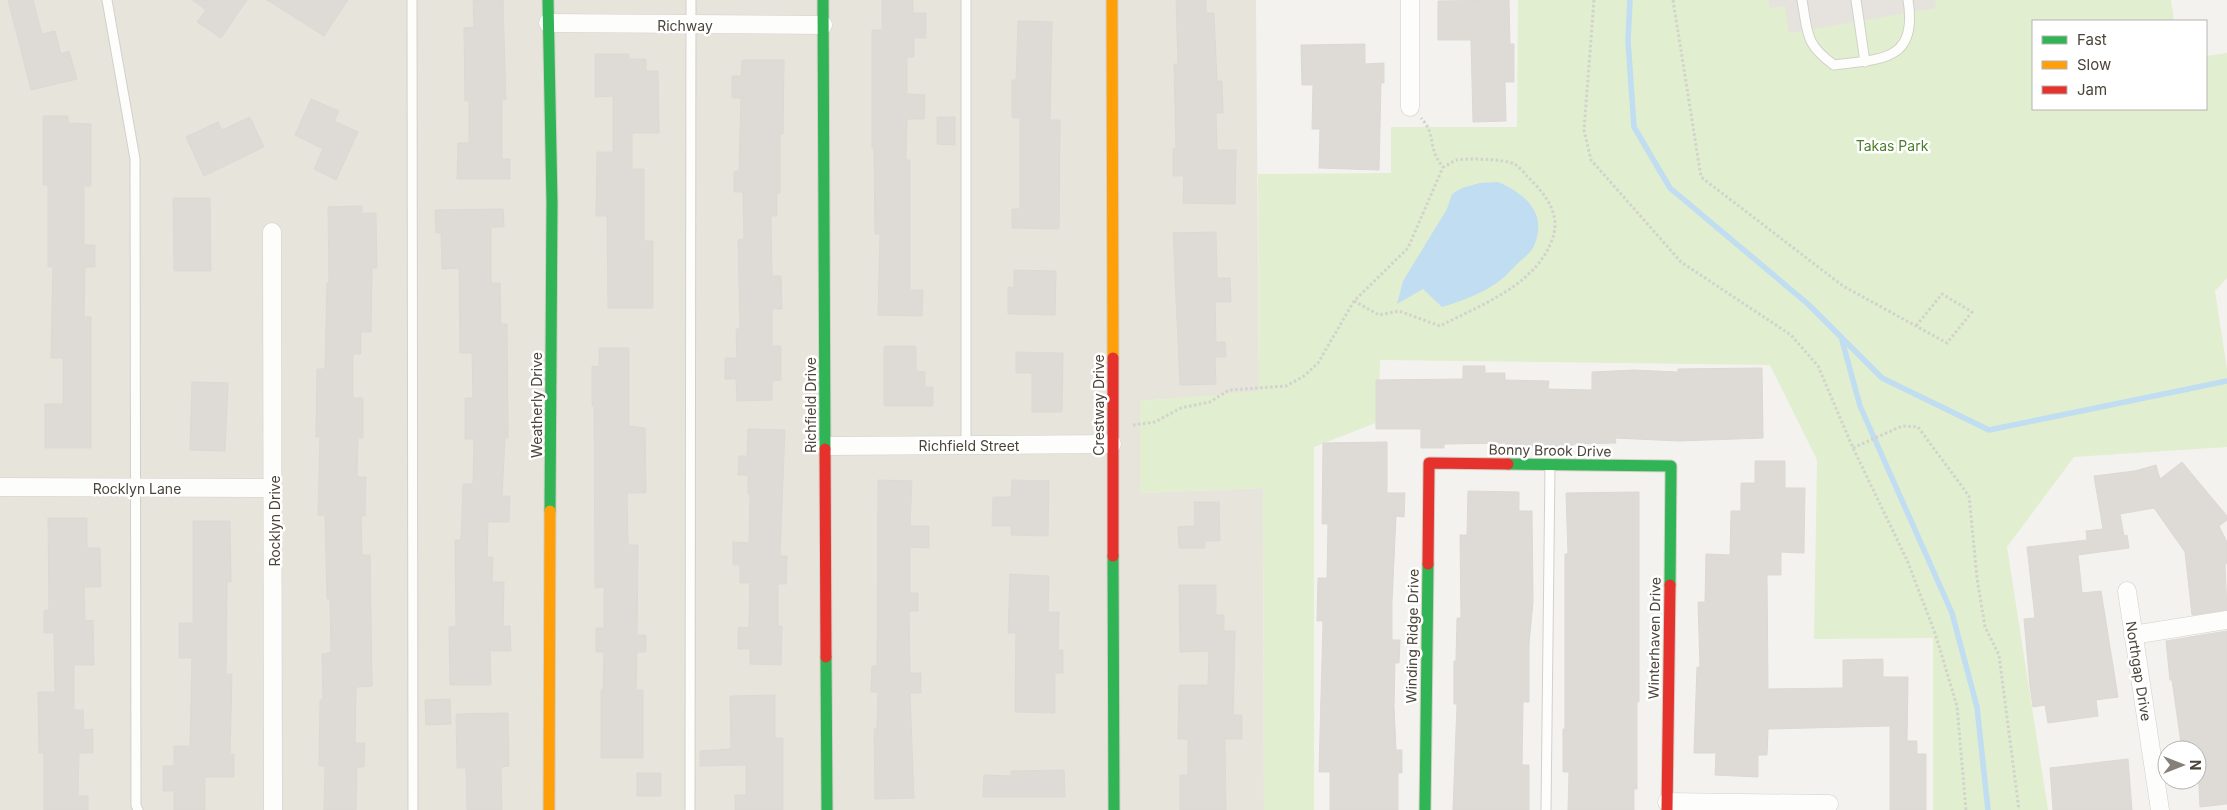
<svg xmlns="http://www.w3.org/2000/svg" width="2227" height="810" viewBox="0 0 2227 810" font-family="Inter,sans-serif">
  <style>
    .residential { fill: #e7e4dc }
    .green { fill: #e1eecf }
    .parking { fill: #e6e3df }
    .water { fill: #c0ddf1 }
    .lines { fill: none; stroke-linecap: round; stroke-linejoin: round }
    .stream { stroke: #c0ddf1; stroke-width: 5.5 }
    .building { fill: #dedbd6; stroke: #dcd9d4 }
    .lane-casing { stroke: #d2d0cb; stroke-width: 11 }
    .street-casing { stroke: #d2d0cb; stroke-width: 19 }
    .fast-casing { stroke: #d3cfc5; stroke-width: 13 }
    .slow-casing { stroke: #d3cfc5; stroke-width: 13 }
    .jam-casing { stroke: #d3cfc5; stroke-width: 13 }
    .path { stroke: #d3d2cc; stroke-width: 3; stroke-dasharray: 2.5 2.5; stroke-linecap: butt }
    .lane { stroke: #fdfdfc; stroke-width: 9 }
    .street { stroke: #fdfdfc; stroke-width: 18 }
    .fast { stroke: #30b455; stroke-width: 11 }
    .slow { stroke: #ff9f0a; stroke-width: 11 }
    .jam { stroke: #e5322d; stroke-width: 11 }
    .labels { text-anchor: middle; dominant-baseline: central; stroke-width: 5; stroke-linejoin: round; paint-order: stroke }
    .street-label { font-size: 14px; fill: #4b4439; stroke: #fff }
    .park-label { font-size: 14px; fill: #4a7f2a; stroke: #fff }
  </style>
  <rect width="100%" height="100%" fill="#f4f2ee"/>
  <path class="residential" d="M0,0H1256L1259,392L1141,401L1140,493L1263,488L1264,810H0Z"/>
  <path class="green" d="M1518,0H2171L2174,21H2033V109H2206V56L2227,53V278L2215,291L2227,369V447L2074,457L2007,547L2048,810H1933V638L1814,639L1817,460L1770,365L1380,360L1378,422L1314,447V810H1264L1263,488L1140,493V401L1259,391L1258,174L1391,173V127H1517Z"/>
  <path class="parking" d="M1768,0H1935L1936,8L1789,33L1785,6L1770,8Z"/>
  <path class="water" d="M1498,182C1526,194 1548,214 1534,246C1530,254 1521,260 1515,266C1510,271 1504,278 1498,282C1481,294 1462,301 1442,307L1423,289L1397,304L1403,281L1447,209L1452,194L1462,188L1480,183Z"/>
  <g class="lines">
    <path class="stream" d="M1630,0L1628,41L1634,127L1670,188L1808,304L1882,378L1989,430L2227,381
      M1842,340L1860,406L1952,613L1977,707L1988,810"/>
  </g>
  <path class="building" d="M8,0H33L42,34L55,31L61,54L69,51L77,79L31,90Z
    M192,0H247L221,38L197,22L206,10Z
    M267,0H348L324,36Z
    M473,0H503L506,100H502V159H510V179H457L458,143H469V101H465L464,28L474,27Z
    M882,0H913V13H926V38H914V57H907V94L925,95L924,119H907L906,160H910V290H923L922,316L878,315L880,234H875L874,148H872V30H882Z
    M1176,0H1206V13H1214L1217,81H1222L1223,113H1216L1217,150H1236L1235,204L1183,203L1184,176H1173V149H1176L1174,64H1178Z
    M1509,0L1510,44H1514V82H1505L1506,121L1473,122L1471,40H1438V1Z
    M1018,21L1052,22L1050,120H1060L1059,229L1012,228V209H1020V118H1012V80H1016Z
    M1365,44V64L1384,63V83H1381L1379,170L1319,168L1320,129H1312L1313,85H1302L1301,45Z
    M595,54H629V59H646V71H658L659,133H632V169H644V241H653V308H608L607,216H596L597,152H613V96L595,97Z
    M742,60H784L783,134H780V193H777V216H771L772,276H781L782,309H772V346H781V380L772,381V400L737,401L736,379H725V358H737L736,329H740L738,240L744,239L743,192H734V172L739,171L741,98H732V76H741Z
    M311,99L339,111L334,121L358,132L336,180L314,169L323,149L295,135Z
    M43,116H68V123L91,124V186H84V245H95V267H85L84,317H91V448H45V404H63V358H51L53,267H48V185H43Z
    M250,117L264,147L204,176L186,137L218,122L222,130Z
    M937,117H955V145L937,144Z
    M173,198H210L211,271H174Z
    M362,206V213H376L377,268H372L371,332H361V354H353V398H363V438H358L357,477H366L365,516H361L362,555H370L372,686L356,687L355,743H365L364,767H357L356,810H324L325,766H319L320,700H323L322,654L331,653L330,598L327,599L325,515H318L320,437H316L317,369H325L327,283H329L328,207Z
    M503,209L504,227H491V283H500L501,324H507L508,438H505L502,496H510L509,522H488L487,557H493L492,582H504L503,626H510L511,651H490L491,685H450L449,627L456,626L455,540H461L463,484H473L474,439H465V398H473L472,353H460L459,268L442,269L441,233H436L435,210Z
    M1216,232L1217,278H1230L1231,302H1215L1216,342H1225L1226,357H1215L1216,384L1180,385L1173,233Z
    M1014,270L1056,271L1055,315L1008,314V287L1014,288Z
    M884,346H916V371L925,372V387H933V406H884Z
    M599,348H629V426L645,428L646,493H627L628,545H638L637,635H646V652H637L636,690H643V758H601V690H603L604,652H596V628H604V587L595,588L594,406H592V366L599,367Z
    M1016,352L1063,353L1062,412H1032V373H1016Z
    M1463,366H1485V373H1505V380L1549,381L1548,389L1592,390V372L1633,370L1678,372V369L1762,368L1763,438L1679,441L1615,438L1616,443L1573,444V449L1506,447V443L1444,444V448H1421V429H1376V380L1463,379Z
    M192,382L228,383L225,451L190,450Z
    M748,429L785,430L780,556H787L786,584H778V626H782L781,665L750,664V649H738V627L749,628L750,583H740V565H733V542L749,543L750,494H748V475H738L739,456H747Z
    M1387,442V493H1405L1404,517L1396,516L1392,602V640H1400L1399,663H1395L1394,706L1396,750H1402V773H1398V810H1330V772H1319L1323,621H1317L1318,578H1327L1328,524H1322L1323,443Z
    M1755,461H1785V488H1805L1804,553L1781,552V575H1767L1768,689L1843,688V660L1883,659V677H1908L1907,741H1917V754H1926V810H1890V726L1768,729L1767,755H1758V777L1715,775L1716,753H1694L1697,667H1700L1698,602H1705L1706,554L1730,555L1731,511H1741V483H1755Z
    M2182,462L2227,516V520L2219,526L2227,542V563L2225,565L2227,610L2192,615L2185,552L2154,508L2120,514L2124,536L2127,535L2129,548L2078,555L2082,593L2101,591L2118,697L2096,700L2098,716L2048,723L2045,705L2033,707L2030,686L2024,619L2035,618L2027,547L2087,540L2086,531L2103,529L2094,476L2135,471L2156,465L2160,479Z
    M878,480L912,481L910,526H929V548L910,547V593H918V611H909L910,673H921V693H910L914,798L875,799L874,729H877L878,692H871L872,666H877Z
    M1012,480L1049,481L1048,536L1011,535V526H992L993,497H1011Z
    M1468,491L1519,492V511H1532L1533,601L1529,644V702H1523L1522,765H1529V810H1453L1457,704H1454V661H1456L1457,618H1461L1460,535H1467Z
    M1639,492V702H1637V789H1634V810H1568L1569,772H1563V729H1565V554H1568L1566,493Z
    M1194,502H1219L1220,541H1205V548H1179L1178,527L1195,526Z
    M48,518H87V548H100L101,587H84L85,621L93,620L94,665H74V710H83L84,730L93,729V753H79L78,796H88V810H44V753H39L38,692H55L54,633H44V610H49Z
    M193,521H230L231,582H227L226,674H232L230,754H234V777H205V810H174V791H163V766H174V746H190L192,658H179V623H193Z
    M1010,574L1049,576L1048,612H1059L1058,650H1063V673H1055V713L1015,712L1016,633H1008Z
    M1179,585H1216V615H1224V631H1235L1233,715H1242V739H1225L1226,810H1180V775H1188V739H1178L1179,685H1208L1209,651L1180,652Z
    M2227,631V804L2200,807L2197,750H2182L2172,680H2170L2166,641Z
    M775,695V738H783V810H735V795H746V765L700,766V751L731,749L730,696Z
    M450,699L451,724L426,725L425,700Z
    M508,713L509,766L501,767L502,810H467L466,768H457L456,714Z
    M2128,759L2132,810H2053L2050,768Z
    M1064,770L1065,797H983L984,775L1011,776V771Z
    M637,773H661V796H637Z"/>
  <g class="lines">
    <g class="lane-casing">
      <path id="lane" d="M107,0L135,159L136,805L138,810
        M412,0L413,810
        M1802,0C1808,34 1805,44 1834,65C1882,59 1918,61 1908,0
        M1856,0L1865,62
        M966,445V0
        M690,810L691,0
        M1546,810L1550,465"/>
    </g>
    <g class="street-casing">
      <path id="street" d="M1410,0V107
        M548,23L823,25
        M272,232L273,810
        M826,446L1112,444
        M0,487L274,488
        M2127,591L2160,810
        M2133,635L2227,620
        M1667,802L1829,804"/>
    </g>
    <g class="fast-casing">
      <path id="fast" d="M548,0L552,203L550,511
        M823,0L825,449
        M1508,464L1671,466L1670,585
        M1113,556L1114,810
        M826,657L827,810
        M1425,810L1428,564"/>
    </g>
    <g class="slow-casing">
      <path id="slow" d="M1112,0L1113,358
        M549,810L550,511"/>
    </g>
    <g class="jam-casing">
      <path id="jam" d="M1113,358V556
        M825,449L826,657
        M1428,564L1429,463L1508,464
        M1667,810L1670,585"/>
    </g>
    <path class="path" d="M1594,0L1584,130L1591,160L1681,262L1791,335L1818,366L1853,448L1907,560L1935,633L1957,706L1966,810
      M1673,0L1701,177L1843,286L1947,343L1972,312L1942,294L1916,326
      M1354,301L1379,315L1399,311L1440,326C1480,305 1535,286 1552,240C1562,214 1545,194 1528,177C1524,173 1519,166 1514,164C1506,159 1467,158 1457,160C1453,161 1448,165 1443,167C1427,148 1437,135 1421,118
      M1133,425L1155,422L1181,408L1210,402L1229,390L1286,386L1304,376L1318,363L1354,301L1408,248L1443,167
      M1853,448L1902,426L1918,427L1969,496L1977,578L1985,627L1999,655L2019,810"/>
    <use href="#lane" class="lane"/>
    <use href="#street" class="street"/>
    <use href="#fast" class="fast"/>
    <use href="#slow" class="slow"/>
    <use href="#jam" class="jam"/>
  </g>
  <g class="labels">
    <g class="street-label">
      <text x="685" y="25">Richway</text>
      <text transform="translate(536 405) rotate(-90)">Weatherly Drive</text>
      <text transform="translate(810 405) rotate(-90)">Richfield Drive</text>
      <text transform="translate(1098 405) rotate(-90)">Crestway Drive</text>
      <text x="969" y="445">Richfield Street</text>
      <text transform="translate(1550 450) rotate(1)">Bonny Brook Drive</text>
      <text x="137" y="488">Rocklyn Lane</text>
      <text transform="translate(274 521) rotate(-90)">Rocklyn Drive</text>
      <text transform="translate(1412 636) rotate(-89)">Winding Ridge Drive</text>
      <text transform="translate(1654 638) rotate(-89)">Winterhaven Drive</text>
      <text transform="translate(2139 671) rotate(81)">Northgap Drive</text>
    </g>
    <g class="park-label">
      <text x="1892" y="145">Takas Park</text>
    </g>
  </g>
  <rect x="2032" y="20" width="175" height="90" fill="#ffffff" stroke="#b7b4b0"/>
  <rect x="2042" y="36" width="25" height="8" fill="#30b455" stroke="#b7b4b0"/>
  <text x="2077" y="45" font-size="15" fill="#4b4439">Fast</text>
  <rect x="2042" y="61" width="25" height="8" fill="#ff9f0a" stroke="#b7b4b0"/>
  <text x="2077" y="70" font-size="15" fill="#4b4439">Slow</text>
  <rect x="2042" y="86" width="25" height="8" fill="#e5322d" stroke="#b7b4b0"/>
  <text x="2077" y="95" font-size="15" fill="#4b4439">Jam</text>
  <g transform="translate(2182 765) rotate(90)"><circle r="24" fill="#ffffff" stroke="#b7b4b0"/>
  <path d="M0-4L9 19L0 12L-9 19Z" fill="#868178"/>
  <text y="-8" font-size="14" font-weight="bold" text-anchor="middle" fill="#4b4439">N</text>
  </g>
</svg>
